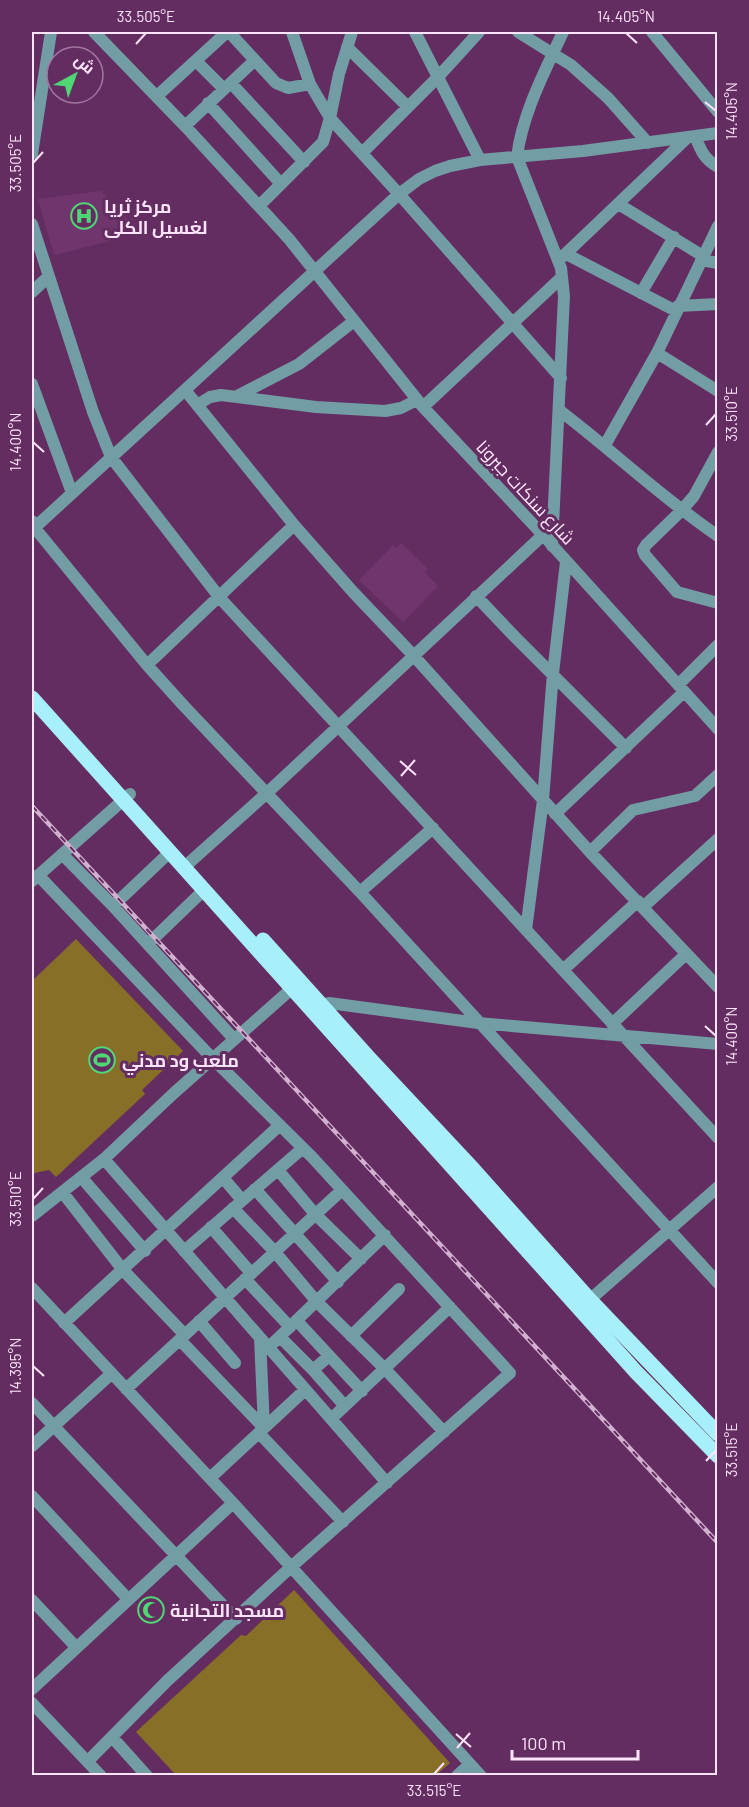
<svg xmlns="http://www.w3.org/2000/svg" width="749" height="1807" viewBox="0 0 749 1807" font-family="Barlow,Cairo,sans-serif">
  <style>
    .built { fill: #71356e }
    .pitch { fill: #886f27 }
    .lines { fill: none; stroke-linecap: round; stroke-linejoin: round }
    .minor { stroke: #729da4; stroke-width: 12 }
    .major { stroke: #a8effc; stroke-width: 15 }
    .rail-casing { stroke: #d2b0cf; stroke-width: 4.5 }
    .rail { stroke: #642d61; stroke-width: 2; stroke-dasharray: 7; stroke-linecap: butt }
    .ticks { fill: none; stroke: #fee4fb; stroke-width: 2 }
    .labels { text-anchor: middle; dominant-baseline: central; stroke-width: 6; stroke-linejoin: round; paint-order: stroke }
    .poi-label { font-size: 18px; font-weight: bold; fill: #fee4fb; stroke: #642d61; text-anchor: start }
    .street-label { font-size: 18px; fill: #fee4fb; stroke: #642d61 }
    .neatline { fill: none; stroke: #fee4fb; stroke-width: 2 }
    .ticks-label { font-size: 15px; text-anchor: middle; fill: #fee4fb }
  </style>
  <rect width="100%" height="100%" fill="#642d61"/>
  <path class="built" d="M101,191L141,233L54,255L38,199Z
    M401,543L428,569L425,573L438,586L403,622L359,580L393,545L396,548Z"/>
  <path class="pitch" d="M76,939L183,1051L142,1090L145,1094L56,1177L49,1170L34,1173L32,1171V981Z
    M294,1590L450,1763L436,1775H176L136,1732L241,1635L246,1636Z"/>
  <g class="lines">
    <path class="minor" d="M94,32L185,126L289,239L423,407L543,535L718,729
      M229,32L276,83L288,88L310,84
      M292,32L310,84L330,118L399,194L561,378
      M415,32L480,160
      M518,32L571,65L608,98L648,143
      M652,32L718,112
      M347,47L408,107
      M196,61L224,89
      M231,83L304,162
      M157,96L227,32
      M208,103L281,184
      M185,126L255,60
      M695,136C701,151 704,159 718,167
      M362,153L438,77L479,32
      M32,154L51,32
      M620,205L703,256
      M259,206L323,142L330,118L339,74L352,32
      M32,224L93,412L111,457L220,598L718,1138
      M566,254L676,311
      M701,260L718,263
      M558,261L688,137
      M32,292L48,277
      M641,293L674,237
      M678,306L718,304
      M657,353L718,391
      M32,384L72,493
      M185,390L294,525L353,592L413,655L590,852L718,987
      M237,396L299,364L354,321
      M197,405L210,397L221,395L316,407L385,411L401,408L417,400
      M423,407L562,277
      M559,410C613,451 662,498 718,536
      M605,445L657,353L718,226
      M718,452L694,496L681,511L646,545L643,550L645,555L677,592L718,603
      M32,521L34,527L147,665L184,706L360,892L718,1283
      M32,530L399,194L419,179L435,171L450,166L480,160L583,151L718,133
      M552,546L564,296L561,268L517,157C522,114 545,71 563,32
      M476,596L516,638L626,748
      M147,665L294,525
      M678,685L718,645
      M555,814L684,692
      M590,852L633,810L695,796L718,775
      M62,854L113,906L234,1039
      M190,862L267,793L543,535
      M38,875L212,1058L312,1157L510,1373L291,1567L167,1681L88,1761
      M32,881L130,794
      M360,892L433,828
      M113,906L170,852
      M643,907L718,839
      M526,930L543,800L553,673L566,562
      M148,944L204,890
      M563,970L638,901
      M315,1006L329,1003L478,1023L718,1044
      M612,1024L686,954
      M104,1159L387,1483
      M278,1170L315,1214L361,1259
      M82,1178L145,1251
      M224,1179L242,1200
      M255,1189L338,1282
      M63,1193L123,1270L185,1335
      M233,1208L275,1252L317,1302L385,1369L444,1432
      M32,1216L104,1159L174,1093L297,984
      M211,1227L251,1273
      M184,1251L303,1148
      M245,1279L290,1327
      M32,1288L233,1503L481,1776
      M585,1304L718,1187
      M199,1321L235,1363
      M297,1321L362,1391
      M64,1323L280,1125
      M351,1336L399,1289
      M280,1337L313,1370L329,1356
      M260,1338L264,1428
      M180,1340L264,1428
      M269,1347L385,1235
      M313,1370L343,1404
      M126,1389L342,1190
      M32,1403L236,1619
      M331,1419L450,1307
      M259,1433L343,1522
      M32,1446L111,1374
      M210,1478L305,1390
      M32,1496L128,1599
      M32,1600L76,1647
      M32,1689L233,1503
      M32,1703L101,1776
      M112,1737L147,1776
      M457,1776L470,1764"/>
    <path class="major" d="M32,698L636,1372L718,1456
      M263,940L370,1059L473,1169L590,1300L718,1434"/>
    <g class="rail-casing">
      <path id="rail" d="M32,806L718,1543"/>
    </g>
    <use href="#rail" class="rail"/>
  </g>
  <path class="ticks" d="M626,33L637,43M136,44L146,33M705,102L716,111M33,163L43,152M706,425L716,414M33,442L44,452M400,761L416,775M401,776L415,760M705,1026L716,1036M33,1199L43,1188M33,1366L44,1376M706,1461L716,1450M456,1734L471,1747M457,1748L470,1733M434,1774L444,1763"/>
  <defs>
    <g id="hospital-ring" transform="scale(1.35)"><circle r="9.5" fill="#642d61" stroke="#4fd675" stroke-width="1.5"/><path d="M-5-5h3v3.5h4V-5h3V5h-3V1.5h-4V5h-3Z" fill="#4fd675"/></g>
    <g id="stadium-ring" transform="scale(1.35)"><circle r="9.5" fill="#642d61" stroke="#4fd675" stroke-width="1.5"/><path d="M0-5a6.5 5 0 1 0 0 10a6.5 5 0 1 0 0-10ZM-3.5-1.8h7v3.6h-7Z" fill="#4fd675"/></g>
    <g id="mosque-ring" transform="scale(1.35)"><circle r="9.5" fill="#642d61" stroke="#4fd675" stroke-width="1.5"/><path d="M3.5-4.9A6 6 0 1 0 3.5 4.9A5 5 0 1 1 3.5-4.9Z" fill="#4fd675"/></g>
  </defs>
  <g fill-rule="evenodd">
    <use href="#hospital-ring" x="84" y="216"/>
    <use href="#stadium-ring" x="102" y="1060"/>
    <use href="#mosque-ring" x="151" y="1610"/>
  </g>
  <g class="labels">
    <g class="poi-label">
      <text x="104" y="206">مركز ثريا<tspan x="104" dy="21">لغسيل الكلى</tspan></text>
      <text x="122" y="1060">ملعب ود مدني</text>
      <text x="170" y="1610">مسجد التجانية</text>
    </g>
    <g class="street-label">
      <text transform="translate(526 492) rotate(47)">شارع سنكات جبرونا</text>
    </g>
  </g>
  <rect width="749" height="1807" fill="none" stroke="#642d61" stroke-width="66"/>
  <g transform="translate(75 75) rotate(41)"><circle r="28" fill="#642d61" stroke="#a2769f" stroke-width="1.5"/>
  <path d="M0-4.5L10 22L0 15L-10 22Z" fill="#4fd675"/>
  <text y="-9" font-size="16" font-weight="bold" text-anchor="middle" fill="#fee4fb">ش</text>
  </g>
  <path d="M512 1750v9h126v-9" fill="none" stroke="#fee4fb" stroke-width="3"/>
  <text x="521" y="1750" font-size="18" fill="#fee4fb" stroke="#642d61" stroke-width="4.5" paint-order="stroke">100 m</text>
  <rect x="33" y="33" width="683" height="1741" class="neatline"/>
  <g class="ticks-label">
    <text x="146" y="22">33.505°E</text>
    <text x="626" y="22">14.405°N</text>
    <text transform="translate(732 111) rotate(-90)" y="5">14.405°N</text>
    <text transform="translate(16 163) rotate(-90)" y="5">33.505°E</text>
    <text transform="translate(732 414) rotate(-90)" y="5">33.510°E</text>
    <text transform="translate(16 442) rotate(-90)" y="5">14.400°N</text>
    <text transform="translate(732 1036) rotate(-90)" y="5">14.400°N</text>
    <text transform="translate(16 1199) rotate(-90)" y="5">33.510°E</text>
    <text transform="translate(16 1366) rotate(-90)" y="5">14.395°N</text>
    <text transform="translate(732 1450) rotate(-90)" y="5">33.515°E</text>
    <text x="434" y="1796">33.515°E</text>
  </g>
</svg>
